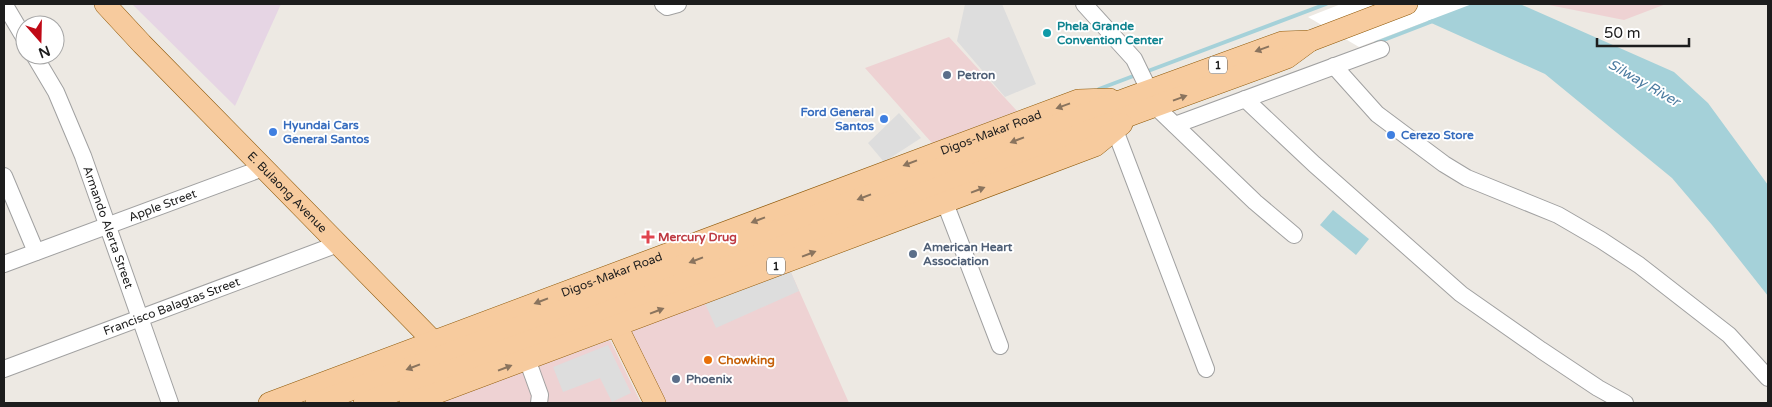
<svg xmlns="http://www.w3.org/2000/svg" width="1772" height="407" viewBox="0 0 1772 407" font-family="'Varela Round',sans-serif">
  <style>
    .commercial { fill: #eed2d3 }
    .industrial { fill: #e6d5e4 }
    .parking { fill: #ddd }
    .water { fill: #a5d1d9 }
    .pier { fill: #fff }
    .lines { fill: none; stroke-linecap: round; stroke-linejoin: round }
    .stream { stroke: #a5d1d9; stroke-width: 4 }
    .minor-casing { stroke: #a1a1a1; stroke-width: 18 }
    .major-casing { stroke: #8e5807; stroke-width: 22 }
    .minor { stroke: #fff; stroke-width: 16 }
    .major { stroke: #f7cb9e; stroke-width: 21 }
    .oneway { fill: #8a745e }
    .culture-dot { fill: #0f9aa8; stroke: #fff; stroke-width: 2 }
    .service-dot { fill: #5c6f8a; stroke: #fff; stroke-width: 2 }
    .shop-dot { fill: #3f7fe0; stroke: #fff; stroke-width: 2 }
    .health-dot { fill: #e0444e; stroke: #fff; stroke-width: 2 }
    .food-dot { fill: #e8710a; stroke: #fff; stroke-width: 2 }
    .labels { text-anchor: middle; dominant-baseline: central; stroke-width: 4; stroke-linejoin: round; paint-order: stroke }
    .shield { fill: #fff; stroke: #616161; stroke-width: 1 }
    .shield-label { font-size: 11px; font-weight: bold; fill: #1d1d1d }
    .culture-label { font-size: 12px; font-weight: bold; fill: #0d838f; stroke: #fff; text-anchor: start }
    .service-label { font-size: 12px; font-weight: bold; fill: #4e5e75; stroke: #fff; text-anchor: start }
    .shop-label { font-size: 12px; font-weight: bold; fill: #366cbe; stroke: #fff; text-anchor: start }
    .street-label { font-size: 12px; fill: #1d1d1d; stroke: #fff }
    .health-label { font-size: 12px; font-weight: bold; fill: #be3a42; stroke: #fff; text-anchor: start }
    .food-label { font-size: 12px; font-weight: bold; fill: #c56008; stroke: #fff; text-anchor: start }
    .water-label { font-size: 14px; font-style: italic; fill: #4b7ba0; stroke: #fff }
  </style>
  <rect width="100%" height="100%" fill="#ede9e3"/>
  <path class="commercial" d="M1544,4H1666L1624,20Z
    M949,37L1017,111L932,143L865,68Z
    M789,268L849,403H665L629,330Z
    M610,340L641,403H438Z"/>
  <path class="industrial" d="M132,4H281L235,106Z"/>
  <path class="parking" d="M965,4H1002L1036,84L1005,97L957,41Z
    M899,113L921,138L884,162L868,143Z
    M789,268L799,291L716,328L704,301Z
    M608,345L631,393L612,402L600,378L563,392L553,367Z"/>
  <path class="water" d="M1398,4H1520L1674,72L1708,103L1768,185V296L1712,225L1672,178L1545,74L1429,22Z
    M1333,210L1369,239L1356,255L1320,225Z"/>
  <path class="pier" d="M1341,4H1472L1359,47L1308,17Z"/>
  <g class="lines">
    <path class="stream" d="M1376,43L1433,21
      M1148,71L1326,4
      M1099,89L1136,75"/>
    <g class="minor-casing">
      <g id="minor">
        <path d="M663,4L667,7L678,4"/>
        <path d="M1084,4L1134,59L1149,90"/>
        <path d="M6,7L25,39"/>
        <path id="s1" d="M34,55L56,92L83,156L170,403"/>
        <path d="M1334,66L1377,114L1444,164L1467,178L1558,215L1601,240L1639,265L1729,335L1768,378"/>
        <path d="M1245,99L1314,164L1461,294L1541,350L1598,388L1625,403"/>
        <path d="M1155,106L1255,202L1294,235"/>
        <path d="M1175,125L1381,49"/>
        <path d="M1115,130L1206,369"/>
        <path d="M4,176L36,252"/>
        <path d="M945,203L1000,346"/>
        <path id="s2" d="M4,264L263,168"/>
        <path d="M527,359L540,395L539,403"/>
        <path id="s3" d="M4,369L338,244"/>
      </g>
    </g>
    <g class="major-casing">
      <g id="major">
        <path id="s4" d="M105,4L142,44L443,351"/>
        <path d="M611,314L655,403"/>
        <path id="s5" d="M269,403L1078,100L1110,99"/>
        <path d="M316,403L1128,98L1282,42L1310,41"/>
        <path d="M364,403L1134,114L1287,58L1310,41L1407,4"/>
        <path d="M410,403L1095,146L1122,124"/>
      </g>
    </g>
    <use href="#minor" class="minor"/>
    <use href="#major" class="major"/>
  </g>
  <defs><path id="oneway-solid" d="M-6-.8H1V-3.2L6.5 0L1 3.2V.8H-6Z" transform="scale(1.25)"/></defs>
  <g class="oneway">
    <use href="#oneway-solid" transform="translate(1262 49) rotate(160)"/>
    <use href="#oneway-solid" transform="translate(1180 98) rotate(-20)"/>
    <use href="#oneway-solid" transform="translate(1063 106) rotate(160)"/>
    <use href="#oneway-solid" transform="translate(1017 140) rotate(159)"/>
    <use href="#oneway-solid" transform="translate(910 163) rotate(159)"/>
    <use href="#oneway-solid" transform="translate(978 190) rotate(-21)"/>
    <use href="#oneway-solid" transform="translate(864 197) rotate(159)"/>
    <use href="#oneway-solid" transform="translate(758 220) rotate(159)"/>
    <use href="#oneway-solid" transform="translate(809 254) rotate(-21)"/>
    <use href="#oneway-solid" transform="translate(696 260) rotate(159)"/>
    <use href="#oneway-solid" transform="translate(541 301) rotate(159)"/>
    <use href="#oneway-solid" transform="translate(657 311) rotate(-21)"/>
    <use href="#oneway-solid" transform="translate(413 367) rotate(159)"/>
    <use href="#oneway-solid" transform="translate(505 368) rotate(-21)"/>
  </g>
  <circle class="culture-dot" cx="1047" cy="33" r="5"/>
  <g class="service-dot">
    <circle cx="947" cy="75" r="5"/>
    <circle cx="913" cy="254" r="5"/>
    <circle cx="676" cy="379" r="5"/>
  </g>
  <g class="shop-dot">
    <circle cx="884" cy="119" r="5"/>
    <circle cx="273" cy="132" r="5"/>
    <circle cx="1391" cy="135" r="5"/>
  </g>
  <path class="health-dot" d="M645.5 229.5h5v5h5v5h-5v5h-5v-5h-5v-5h5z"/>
  <circle class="food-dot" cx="708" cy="360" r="5"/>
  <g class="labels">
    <g class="shield">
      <rect x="1209" y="56.5" width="18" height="17" rx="4"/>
      <rect x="767" y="257.5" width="18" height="17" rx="4"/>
    </g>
    <g class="shield-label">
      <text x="1218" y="65">1</text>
      <text x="776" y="266">1</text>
    </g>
    <g class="culture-label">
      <text x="1057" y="26">Phela Grande<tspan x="1057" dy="14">Convention Center</tspan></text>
    </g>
    <g class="service-label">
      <text x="957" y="75">Petron</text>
      <text x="923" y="247">American Heart<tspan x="923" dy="14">Association</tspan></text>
      <text x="686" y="379">Phoenix</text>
    </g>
    <g class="shop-label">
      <text x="874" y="112" text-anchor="end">Ford General<tspan x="874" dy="14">Santos</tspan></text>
      <text x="283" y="125">Hyundai Cars<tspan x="283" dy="14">General Santos</tspan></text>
      <text x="1401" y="135">Cerezo Store</text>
    </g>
    <g class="street-label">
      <text stroke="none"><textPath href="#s5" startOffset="771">Digos-Makar Road</textPath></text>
      <text stroke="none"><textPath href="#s4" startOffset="262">E. Bulaong Avenue</textPath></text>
      <text stroke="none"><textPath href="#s2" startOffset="169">Apple Street</textPath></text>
      <text stroke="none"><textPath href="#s1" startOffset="188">Armando Alerta Street</textPath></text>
      <text stroke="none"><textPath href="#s5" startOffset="366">Digos-Makar Road</textPath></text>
      <text stroke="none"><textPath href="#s3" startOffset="179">Francisco Balagtas Street</textPath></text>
    </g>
    <g class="health-label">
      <text x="658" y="237">Mercury Drug</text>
    </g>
    <g class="food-label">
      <text x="718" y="360">Chowking</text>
    </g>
    <g class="water-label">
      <text transform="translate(1644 83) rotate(30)">Silway River</text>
    </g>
  </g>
  <rect width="1772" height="407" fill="none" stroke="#1d1d1d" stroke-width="10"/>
  <g transform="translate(40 40) rotate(160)"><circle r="24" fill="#ffffff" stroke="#a5a5a5"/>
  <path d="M0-4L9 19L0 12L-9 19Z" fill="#c00916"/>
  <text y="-8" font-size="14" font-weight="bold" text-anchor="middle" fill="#1d1d1d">N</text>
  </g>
  <path d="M1597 38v8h92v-8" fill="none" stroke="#1d1d1d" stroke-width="2.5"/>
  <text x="1604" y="38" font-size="15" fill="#1d1d1d" stroke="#ffffff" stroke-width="4" paint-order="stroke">50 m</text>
</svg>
